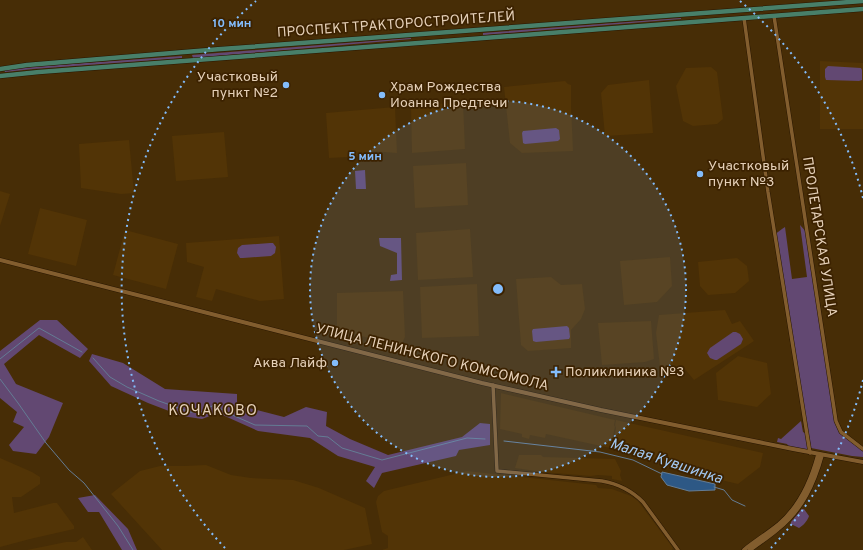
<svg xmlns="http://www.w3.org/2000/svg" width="863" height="550" viewBox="0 0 863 550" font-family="Overpass,sans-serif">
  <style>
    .built { fill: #523406 }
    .green { fill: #624872 }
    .water { fill: #2d5885; stroke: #647c94 }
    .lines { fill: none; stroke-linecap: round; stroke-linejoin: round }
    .stream { stroke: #647c94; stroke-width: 1 }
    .tertiary-casing { stroke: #281600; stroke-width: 4.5 }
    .secondary-casing { stroke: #281600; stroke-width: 5 }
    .primary-casing { stroke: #281600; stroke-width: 5.5 }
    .tertiary { stroke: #825d2e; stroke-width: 3.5 }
    .secondary { stroke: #825d2e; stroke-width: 4 }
    .primary { stroke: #487f69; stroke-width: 4.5 }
    .ring { fill: none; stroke: #83bcfb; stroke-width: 2; stroke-dasharray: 2 4 }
    .poi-dot { fill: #83bcfb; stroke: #3c2200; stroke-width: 1.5 }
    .labels { text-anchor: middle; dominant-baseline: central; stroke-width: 3.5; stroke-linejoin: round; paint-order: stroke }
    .street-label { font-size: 14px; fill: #e5d0b8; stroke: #3c2200 }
    .poi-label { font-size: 14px; fill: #e5d0b8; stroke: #3c2200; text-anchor: start }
    .neighbourhood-label { font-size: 15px; letter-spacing: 1px; fill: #e5d0b8; stroke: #3c2200 }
    .water-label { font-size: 15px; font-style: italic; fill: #a1c7f0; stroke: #3c2200 }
    .centre { fill: #83bcfb; stroke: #3c2200; stroke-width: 2 }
    .ring-label { font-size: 12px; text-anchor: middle; font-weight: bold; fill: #83bcfb; stroke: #3c2200; stroke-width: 3.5; stroke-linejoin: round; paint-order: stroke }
  </style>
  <rect width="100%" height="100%" fill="#472d06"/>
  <path class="built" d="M820,61L863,63V129H820Z
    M711,67L717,72L723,119L717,124L693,126L683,121L676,86L686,68Z
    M649,80L653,133L605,136L601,93L608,85Z
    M565,81L568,84L571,85V106L573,151L522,153L510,143L504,87Z
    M463,102L465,149L412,153L411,106Z
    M395,107L397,153L371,151L368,156L329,158L326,113Z
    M224,132L228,177L176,181L172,136Z
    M129,140L134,193L121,194L81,188L79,144Z
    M466,163L468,205L415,208L413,166Z
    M0,191L10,194L0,226Z
    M40,208L87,220L76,266L28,254Z
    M470,229L473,277L418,280L416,233Z
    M125,230L178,244L166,289L113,275Z
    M279,236L284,299L260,301L216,289L212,301L196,297L204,267L187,262L186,243Z
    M670,257L672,286L657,302L624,305L620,261Z
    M737,258L747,266L749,281L735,293L708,295L700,286L698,262Z
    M551,277L561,285L582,284L585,309L581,319L571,330V348L528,351L521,345L516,279Z
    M477,284L479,336L422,338L420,287Z
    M403,291L405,337L400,347L337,329V293Z
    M725,310L732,324L740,321L754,341L694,380L684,368L660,367L656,333L659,315Z
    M651,321L654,359L645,362L602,365L598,323Z
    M738,356L767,363L771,394L757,407L718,400L716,373Z
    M501,393L615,420L614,425L615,427L610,448L546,434L545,438L530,435L529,439L522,437V434L500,429Z
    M616,420L763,453L760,467L738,484L666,467L654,459L612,448L616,428L615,425Z
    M519,455H541L543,457L615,459L621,471L620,475L622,481L612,479V476L598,475L591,476L542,472L515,468Z
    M0,458L32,472L40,477V484L21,497H12L14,513L53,503H57L74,526V529L30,539L0,547Z
    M206,465L231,475L251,478L293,480L319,488L365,508L372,544L344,550H162L111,494L140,471L160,466H184Z
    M467,471L596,485L598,488L612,489L631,496L638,501L673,548L672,550H382L388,548V536L382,532L376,502L378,496L384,491Z
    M83,537L92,550H27L66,542H76Z"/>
  <path class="green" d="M681,18V19L483,35V33Z
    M411,38V39L193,58L192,55Z
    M182,56V58L33,69L5,72L4,70L32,67Z
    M828,66L861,68L862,70V80L859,81L826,80L825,77V69Z
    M556,128L559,130L560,139L558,141L525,144L523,143L522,133L523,131Z
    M365,170L366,189H356L355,171Z
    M800,225L808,234L836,421L841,432L863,450V457L852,456L811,448L775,234C779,232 781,229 785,227L792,279L807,277Z
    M379,238H401L402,280L390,281L391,275L397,274V253L380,246Z
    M270,243H273L276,247L275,253L271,256L243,258H240L237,253L238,248L242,245Z
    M40,320H57L88,349L80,358L39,335L4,364L16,384L63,403L49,437L36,454L13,451L9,445L24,427L13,422L17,412L0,398V351Z
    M567,326L569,328L570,337L569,339L536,342L533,341L532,331L533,329Z
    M733,332H736L740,334L743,339L741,344L717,360H715L710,358L707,353L710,348Z
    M92,354L123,363L165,389L237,394V405L284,417L306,407L327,412L326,426L350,439L388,455L462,437L480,423L490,424V445L459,450L456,456L382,473L374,488L366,481L375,467L338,456L310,438L258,431L218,413L202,419L182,416L148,403L111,386L89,361Z
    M801,421L803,432L805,433L808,450L807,451L789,447L787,444L777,442L778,438L781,439Z
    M95,495L128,529L137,550H122L99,512H88L78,498Z
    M802,509H804L809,516C808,520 803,526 799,528L791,524V522Z"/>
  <path class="water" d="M662,472L715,484V490L689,491L667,485L661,477Z"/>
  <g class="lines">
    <path class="stream" d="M93,358L110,377L127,387L159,401L190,412H201L214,405L230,414L255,425L307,426L318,436L328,437L342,448L382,460L467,438L485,439
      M0,359L39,328L82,352
      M0,379L18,403L46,443L69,470L84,483L118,526L133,550
      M504,441L600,452L633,460L662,474
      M714,487L724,490L732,500L745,506"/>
    <g class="tertiary-casing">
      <path id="tertiary" d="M774,16L836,421L841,432L863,449
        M744,18L768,192L810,453
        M493,385L497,471L602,481C619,484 631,490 643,502L678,550"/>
    </g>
    <g class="secondary-casing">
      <path id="secondary" d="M0,260L482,383L601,410L793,449L863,462
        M744,550C755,541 768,533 779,524C800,506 811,481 818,455
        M750,550C759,543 769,537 778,529C802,510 814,484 822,455"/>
    </g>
    <g class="primary-casing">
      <path id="primary" d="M0,69L27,65L221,49L863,1
        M0,76L39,72L863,9"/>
    </g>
    <use href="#tertiary" class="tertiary"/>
    <use href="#secondary" class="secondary"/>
    <use href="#primary" class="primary"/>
  </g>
  <circle cx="498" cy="289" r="188" fill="#83bcfb" fill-opacity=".12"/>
  <g class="ring">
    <circle cx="498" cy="289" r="188"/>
    <path d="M863 380A376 376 0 0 1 771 548M225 548A376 376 0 0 1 256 1M740 1A376 376 0 0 1 863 198"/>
  </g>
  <g class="poi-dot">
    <circle cx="286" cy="85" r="4"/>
    <circle cx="382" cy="95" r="4"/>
    <circle cx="700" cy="174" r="4"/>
    <circle cx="335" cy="363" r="4"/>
    <path d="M554 366h4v4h4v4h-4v4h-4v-4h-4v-4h4z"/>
  </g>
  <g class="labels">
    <g class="street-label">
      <text transform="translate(396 25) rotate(-4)">ПРОСПЕКТ ТРАКТОРОСТРОИТЕЛЕЙ</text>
      <text transform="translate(819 237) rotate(81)">ПРОЛЕТАРСКАЯ УЛИЦА</text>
      <text transform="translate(432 358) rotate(14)">УЛИЦА ЛЕНИНСКОГО КОМСОМОЛА</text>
    </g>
    <g class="poi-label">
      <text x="278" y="77" text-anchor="end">Участковый<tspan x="278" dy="16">пункт №2</tspan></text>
      <text x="390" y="87">Храм Рождества<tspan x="390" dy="16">Иоанна Предтечи</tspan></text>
      <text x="708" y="166">Участковый<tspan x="708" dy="16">пункт №3</tspan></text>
      <text x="327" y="363" text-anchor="end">Аква Лайф</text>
      <text x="565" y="372">Поликлиника №3</text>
    </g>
    <g class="neighbourhood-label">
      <text x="213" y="411">КОЧАКОВО</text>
    </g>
    <g class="water-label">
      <text transform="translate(666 462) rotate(18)">Малая Кувшинка</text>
    </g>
  </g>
  <circle cx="498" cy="289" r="6" class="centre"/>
  <g class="ring-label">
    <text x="232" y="27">10 мин</text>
    <text x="365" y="160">5 мин</text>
  </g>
</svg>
